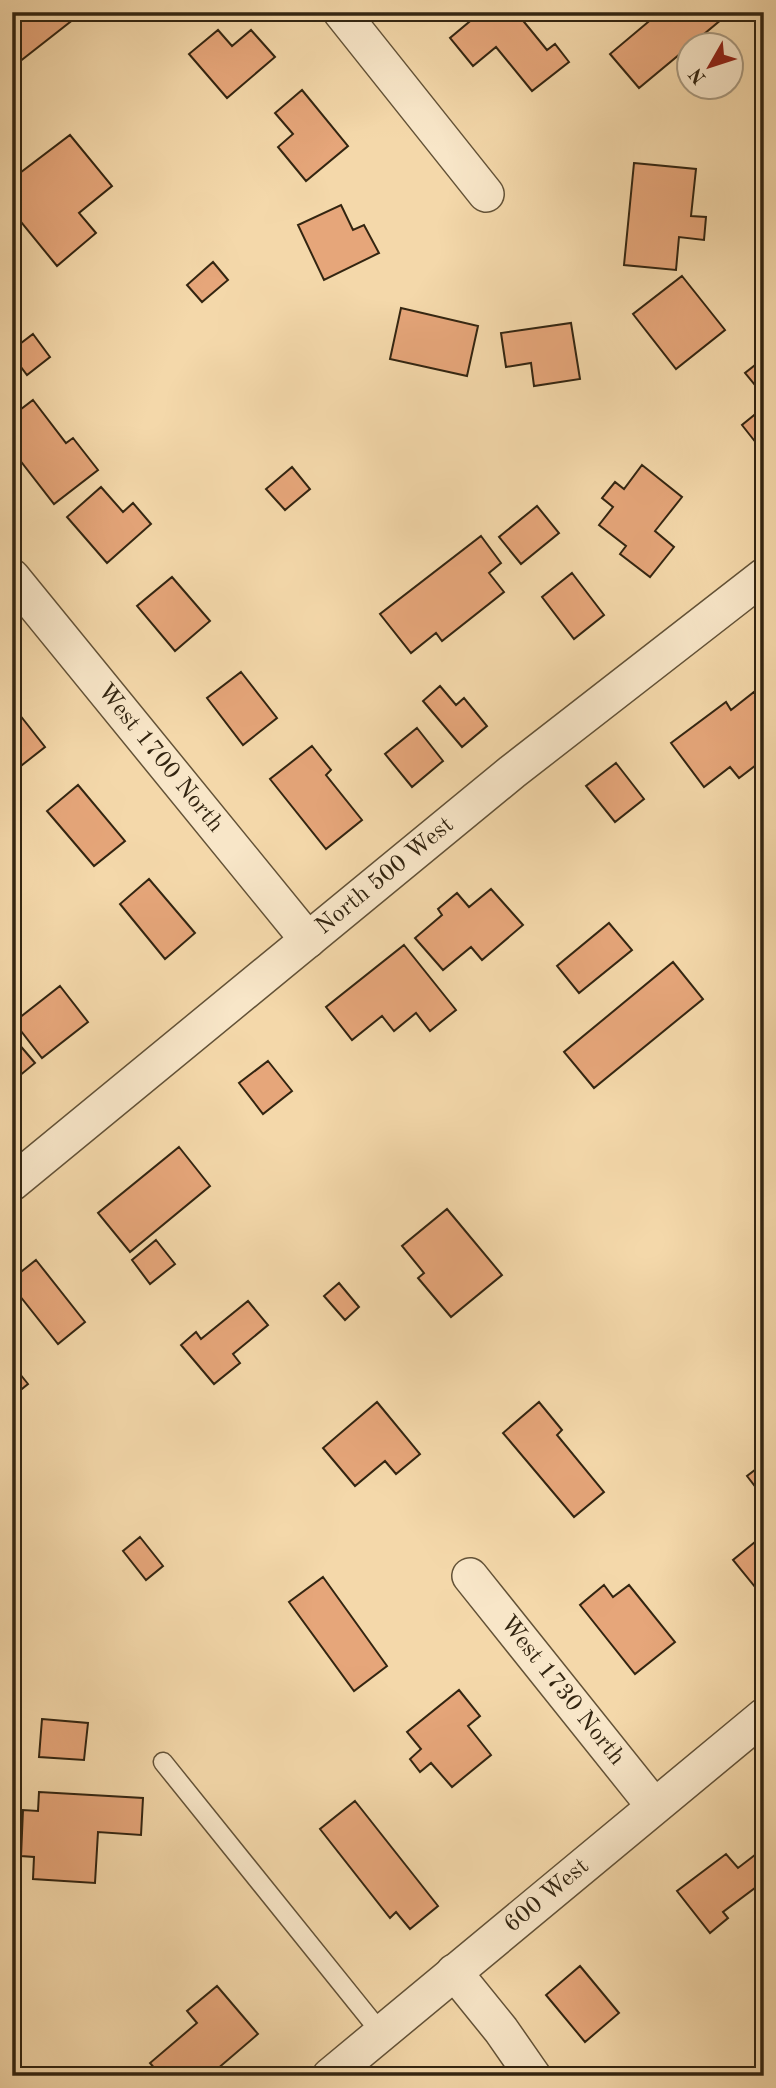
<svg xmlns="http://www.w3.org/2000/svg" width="776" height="2088" viewBox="0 0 776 2088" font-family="'Old Standard TT',serif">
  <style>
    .building { fill: #e6a67a; stroke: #332511; stroke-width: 2 }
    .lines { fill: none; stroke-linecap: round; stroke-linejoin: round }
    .lane-casing { stroke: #635237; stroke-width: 21 }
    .street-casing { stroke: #635237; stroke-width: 38 }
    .lane { stroke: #f8e6c8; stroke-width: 18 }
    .street { stroke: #f8e6c8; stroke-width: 35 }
    .labels { text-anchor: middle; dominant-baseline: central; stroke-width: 6; stroke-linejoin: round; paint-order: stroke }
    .street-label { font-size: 24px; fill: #332511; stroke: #f8e6c8 }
  </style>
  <rect width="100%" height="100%" fill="#f4d8aa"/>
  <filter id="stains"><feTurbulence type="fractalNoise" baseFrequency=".00286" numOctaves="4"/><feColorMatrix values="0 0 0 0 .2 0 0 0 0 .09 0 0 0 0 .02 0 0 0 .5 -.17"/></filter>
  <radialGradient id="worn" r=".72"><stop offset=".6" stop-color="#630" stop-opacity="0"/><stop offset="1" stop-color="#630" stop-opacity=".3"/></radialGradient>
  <path class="building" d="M77,12L79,15L14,66L12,13Z
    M481,12H516L547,50L555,44L569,62L532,91L496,47L473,66L450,38Z
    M660,12H717L722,19L639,88L610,54Z
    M218,30L232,46L251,30L275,57L227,98L189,54Z
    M302,90L348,146L306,181L278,147L293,134L275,113Z
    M70,135L112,186L79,213L96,233L57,266L12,211V179Z
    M634,163L696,169L691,216L706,217L704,240L679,237L676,270L624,265Z
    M341,205L353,230L364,225L379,253L324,280L298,225Z
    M213,262L228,280L202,302L187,285Z
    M682,276L725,330L676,369L633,314Z
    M401,308L478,326L467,376L390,359Z
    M571,323L580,379L534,386L531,363L506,367L501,333Z
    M33,334L50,357L27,375L12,355V350Z
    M764,358V396L745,373Z
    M33,400L66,443L73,438L98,470L54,504L12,450V416Z
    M764,407V453L742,425Z
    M642,465L682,497L655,531L674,547L650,577L620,554L626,546L599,525L613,507L602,498L615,482L624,489Z
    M292,467L310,489L285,510L266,489Z
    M101,487L123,512L133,503L151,524L107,563L67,517Z
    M537,506L559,533L521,564L499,537Z
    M481,536L501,563L489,573L504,592L442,641L436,633L411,653L380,614Z
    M572,573L604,615L574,639L542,597Z
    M172,577L210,621L175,651L137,606Z
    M241,672L277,718L243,745L207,698Z
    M440,686L456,705L464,698L487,726L462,747L423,701Z
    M754,692L764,705V742L760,745L764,750V759L739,778L730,767L704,787L671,743L726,702L731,710Z
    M12,705L45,747L12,773Z
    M417,728L443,761L412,787L385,754Z
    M312,746L331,770L326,775L362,820L326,849L270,779Z
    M616,763L644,799L615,822L586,786Z
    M78,785L125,841L94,866L47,811Z
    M149,879L195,933L165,959L120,904Z
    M491,889L523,925L482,960L471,947L443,970L415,938L442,915L438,909L457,893L469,907Z
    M609,923L632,950L579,993L557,966Z
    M404,945L456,1010L430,1031L416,1013L394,1031L382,1016L352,1040L326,1007Z
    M673,962L703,999L594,1088L564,1052Z
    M60,986L88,1022L42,1058L14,1022Z
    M12,1036L35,1063L12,1082Z
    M268,1061L292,1091L263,1114L239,1083Z
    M179,1147L210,1186L130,1252L98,1213Z
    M447,1209L502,1275L451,1317L418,1278L424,1273L402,1246Z
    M156,1240L175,1264L150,1284L132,1260Z
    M36,1260L85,1322L58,1344L12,1286V1279Z
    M339,1283L359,1307L345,1320L324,1296Z
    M248,1301L268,1325L233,1354L240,1363L214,1384L181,1345L196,1332L201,1339Z
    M12,1364L28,1384L12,1397Z
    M377,1402L420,1454L396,1474L385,1461L355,1486L323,1448Z
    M539,1402L562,1430L557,1435L604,1492L574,1517L503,1433Z
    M764,1463V1498L747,1476Z
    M140,1537L163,1566L146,1580L123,1551Z
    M761,1537L764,1540V1598L733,1560Z
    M323,1577L387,1666L354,1691L289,1602Z
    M604,1585L613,1597L629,1585L675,1642L635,1674L580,1605Z
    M459,1690L480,1716L468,1726L491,1755L452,1787L431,1763L420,1772L410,1759L421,1749L407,1732Z
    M42,1719L88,1723L84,1760L39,1757Z
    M39,1792L143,1798L141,1835L98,1832L95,1883L33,1879L34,1857L21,1856L23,1810L38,1811Z
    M355,1801L438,1906L410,1929L396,1912L390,1918L320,1829Z
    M764,1848V1888L758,1892L755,1888L723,1912L728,1918L710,1933L677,1891L726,1854L738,1868Z
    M580,1966L619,2013L585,2042L546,1995Z
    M217,1986L258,2034L209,2076H161L150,2063L197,2023L187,2011Z"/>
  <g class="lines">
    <g class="lane-casing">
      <path id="lane" d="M163,1762L382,2034"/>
    </g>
    <g class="street-casing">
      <g id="street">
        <path d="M341,12L486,194"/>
        <path id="s1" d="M12,577L308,940"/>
        <path id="s2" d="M12,1183L512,772L764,576"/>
        <path id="s3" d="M470,1576L654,1806"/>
        <path d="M454,1972L501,2030L533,2076"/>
        <path id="s4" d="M330,2076L764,1716"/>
      </g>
    </g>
    <use href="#lane" class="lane"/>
    <use href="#street" class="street"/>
  </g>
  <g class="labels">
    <g class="street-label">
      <text stroke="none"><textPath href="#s1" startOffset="234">West 1700 North</textPath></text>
      <text stroke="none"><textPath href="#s2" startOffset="483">North 500 West</textPath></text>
      <text stroke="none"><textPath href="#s3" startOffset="147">West 1730 North</textPath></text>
      <text stroke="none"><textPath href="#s4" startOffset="282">600 West</textPath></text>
    </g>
  </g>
  <rect width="776" height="2088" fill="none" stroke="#f4d8aa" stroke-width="42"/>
  <rect x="14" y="14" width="748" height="2060" fill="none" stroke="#332511" stroke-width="3.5"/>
  <rect x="21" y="21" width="734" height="2046" fill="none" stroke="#332511" stroke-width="2"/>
  <g transform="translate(710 66) rotate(231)"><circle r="33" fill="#f8e6c8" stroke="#a9997f" stroke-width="2"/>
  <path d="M0-5L12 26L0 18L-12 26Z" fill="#8f2418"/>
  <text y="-10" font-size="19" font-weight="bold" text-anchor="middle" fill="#332511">N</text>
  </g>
  <rect width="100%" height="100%" filter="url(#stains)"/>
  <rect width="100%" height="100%" fill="url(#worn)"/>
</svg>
